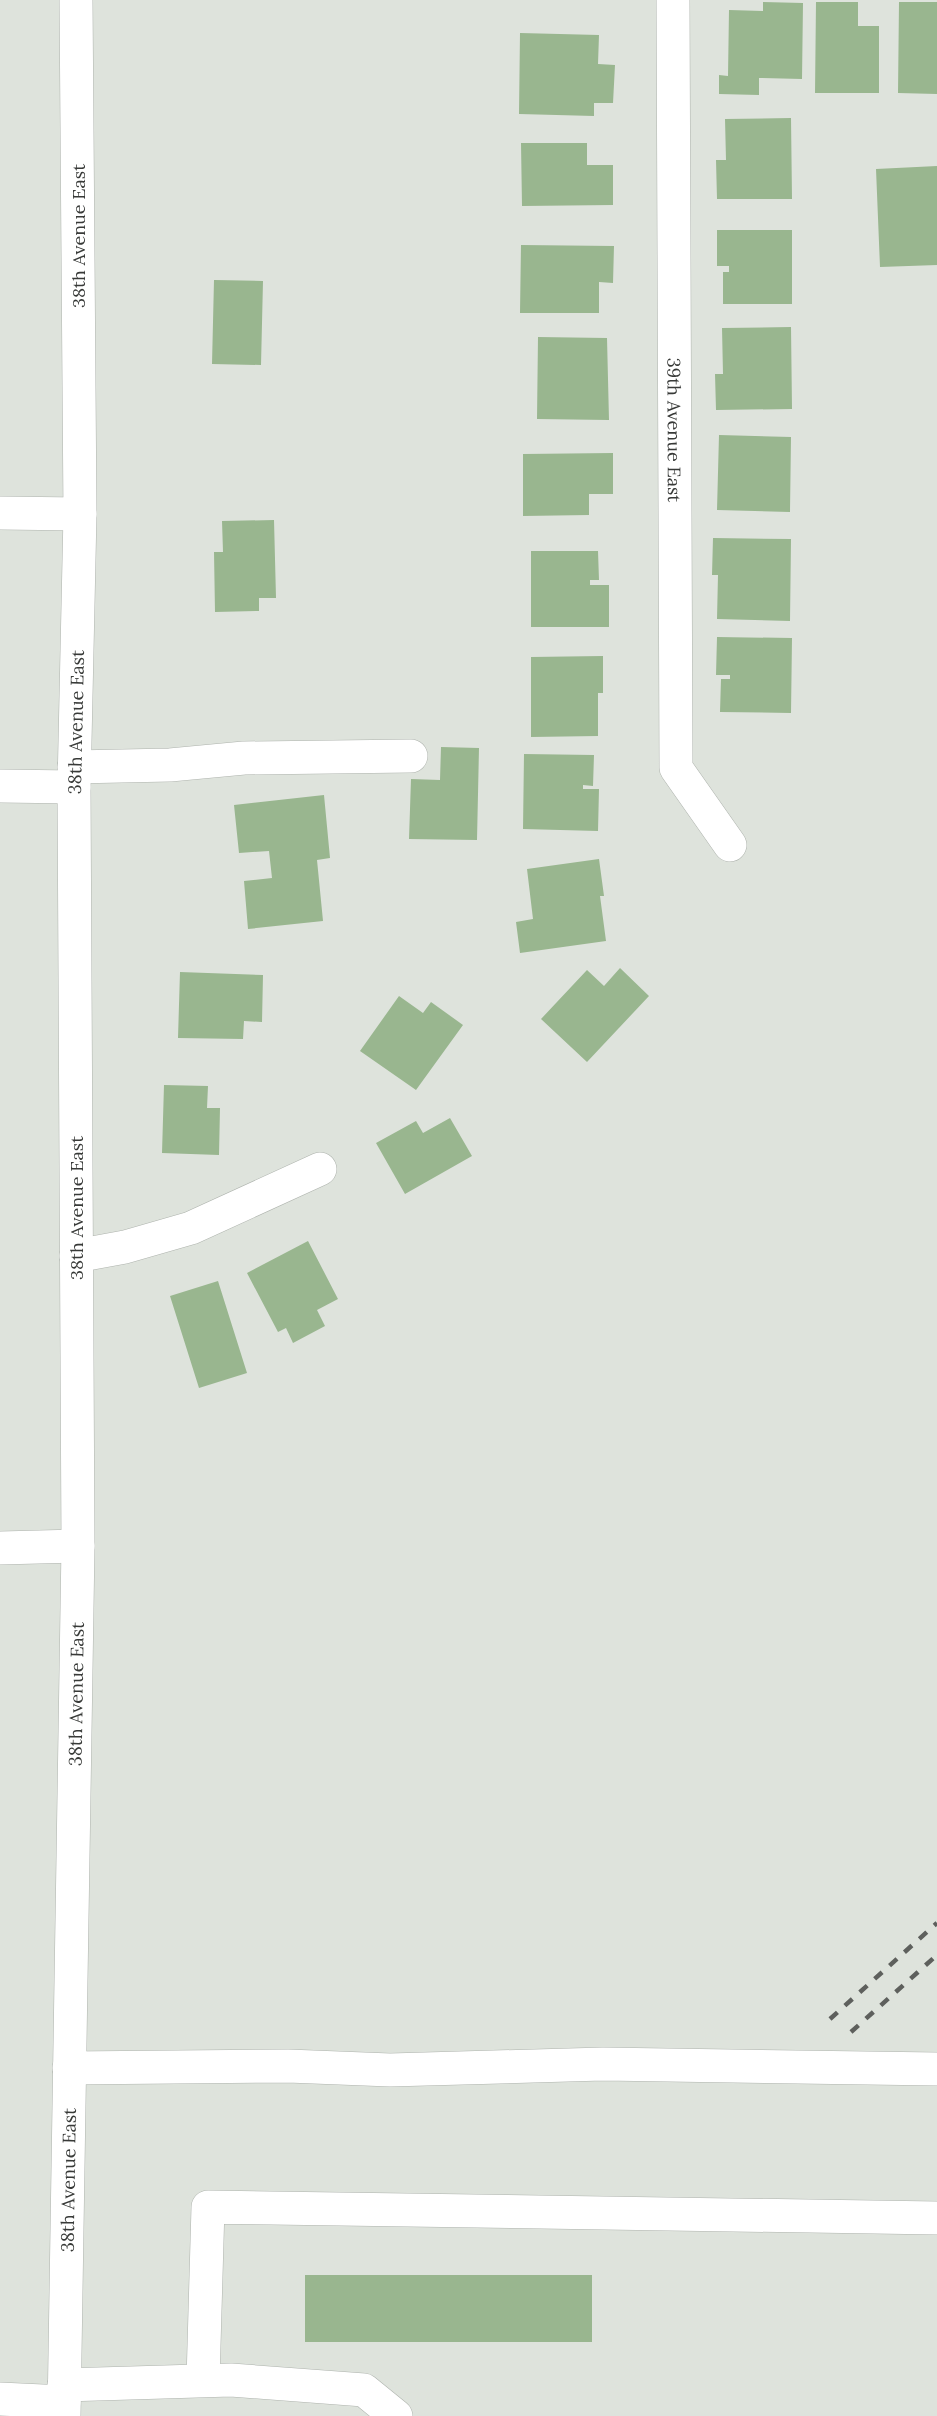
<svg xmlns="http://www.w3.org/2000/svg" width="937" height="2416" viewBox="0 0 937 2416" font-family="Lora,serif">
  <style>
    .building { fill: #99b68f }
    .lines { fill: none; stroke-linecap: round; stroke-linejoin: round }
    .minor-casing { stroke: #aeb3ad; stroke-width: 34 }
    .minor { stroke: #fff; stroke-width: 33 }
    .rail { stroke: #5e605d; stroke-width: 4.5; stroke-dasharray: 10 10; stroke-linecap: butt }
    .labels { text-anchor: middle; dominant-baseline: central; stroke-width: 4.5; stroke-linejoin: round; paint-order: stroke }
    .street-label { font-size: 18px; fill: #383a38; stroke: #fff }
  </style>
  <rect width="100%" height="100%" fill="#dee3dc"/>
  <path class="building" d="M763,2L803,3L802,79L759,78V95L719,94V75L728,76L729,10L763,11Z
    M816,2H858V26H879V93H815Z
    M899,2H937V94L898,93Z
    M520,33L599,35L598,64L615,65L613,103H594V116L519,114Z
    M791,118L792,199H717L716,160H726L725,119Z
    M521,143H587V165H613V205L522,206Z
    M937,166V265L880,267L876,169Z
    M717,230H792V304H723V272H729V266H717Z
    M521,245L614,246L613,283L599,282V313H520Z
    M214,280L263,281L261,365L212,364Z
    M791,327L792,409L716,410L715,374H723L722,328Z
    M538,337L607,338L609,420L537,419Z
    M719,435L791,437L790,512L717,510Z
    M613,453V494H589V515L523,516V454Z
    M274,520L276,598H259V611L215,612L214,552H223L222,521Z
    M713,538L791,539L790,621L717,619L718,575H712Z
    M531,551H598L599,580H590V585H609V627H531Z
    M717,637L792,638L791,713L720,712L721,679H730V675H716Z
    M603,656V693H598V736L531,737V657Z
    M441,747L479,748L477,840L409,839L411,779L440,780Z
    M524,754L594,755L593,786L583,785V789H599L598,831L523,829Z
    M324,795L330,858L317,860L323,921L248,929L244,881L272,878L269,851L239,853L234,805Z
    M599,859L604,896H600L606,941L520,953L516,922L533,919L527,869Z
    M620,968L649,996L587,1062L541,1019L587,970L604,986Z
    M180,972L263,975L262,1022L244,1021L243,1039L178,1038Z
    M399,996L423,1013L431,1002L463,1025L416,1090L360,1051Z
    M164,1085L208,1086L207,1108H220L219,1155L162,1153Z
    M450,1118L472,1156L405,1194L376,1143L416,1121L423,1133Z
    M308,1241L338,1299L317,1310L325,1326L293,1343L286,1328L278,1332L247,1273Z
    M218,1281L247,1373L199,1388L170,1296Z
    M305,2275H592V2342H305Z"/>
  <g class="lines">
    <g class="minor-casing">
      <g id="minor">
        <path id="s1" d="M673,0L676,768L730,845"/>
        <path d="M0,513L80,514"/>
        <path d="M74,767L170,765L244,758L411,756"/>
        <path d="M0,786L74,787"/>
        <path d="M76,1256L125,1247L191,1228L320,1169"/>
        <path d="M0,1548L78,1546"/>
        <path d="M69,2068L288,2066L390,2070L603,2064L937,2069"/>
        <path d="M203,2380L208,2207L937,2218"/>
        <path d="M64,2385L231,2380L364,2390L396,2416"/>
        <path d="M0,2399L64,2402"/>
        <path id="s2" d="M64,2416L78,1546L74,787L80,514L76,0"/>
      </g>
    </g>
    <use href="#minor" class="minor"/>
    <path class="rail" d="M830,2019L937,1923
      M851,2032L937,1955"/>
  </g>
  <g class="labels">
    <g class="street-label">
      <text transform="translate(78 236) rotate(-90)">38th Avenue East</text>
      <text stroke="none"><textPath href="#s1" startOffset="430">39th Avenue East</textPath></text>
      <text stroke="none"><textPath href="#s2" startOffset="1694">38th Avenue East</textPath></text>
      <text transform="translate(76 1208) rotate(-90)">38th Avenue East</text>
      <text stroke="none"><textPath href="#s2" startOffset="722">38th Avenue East</textPath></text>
      <text stroke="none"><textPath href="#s2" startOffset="236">38th Avenue East</textPath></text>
    </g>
  </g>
</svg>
